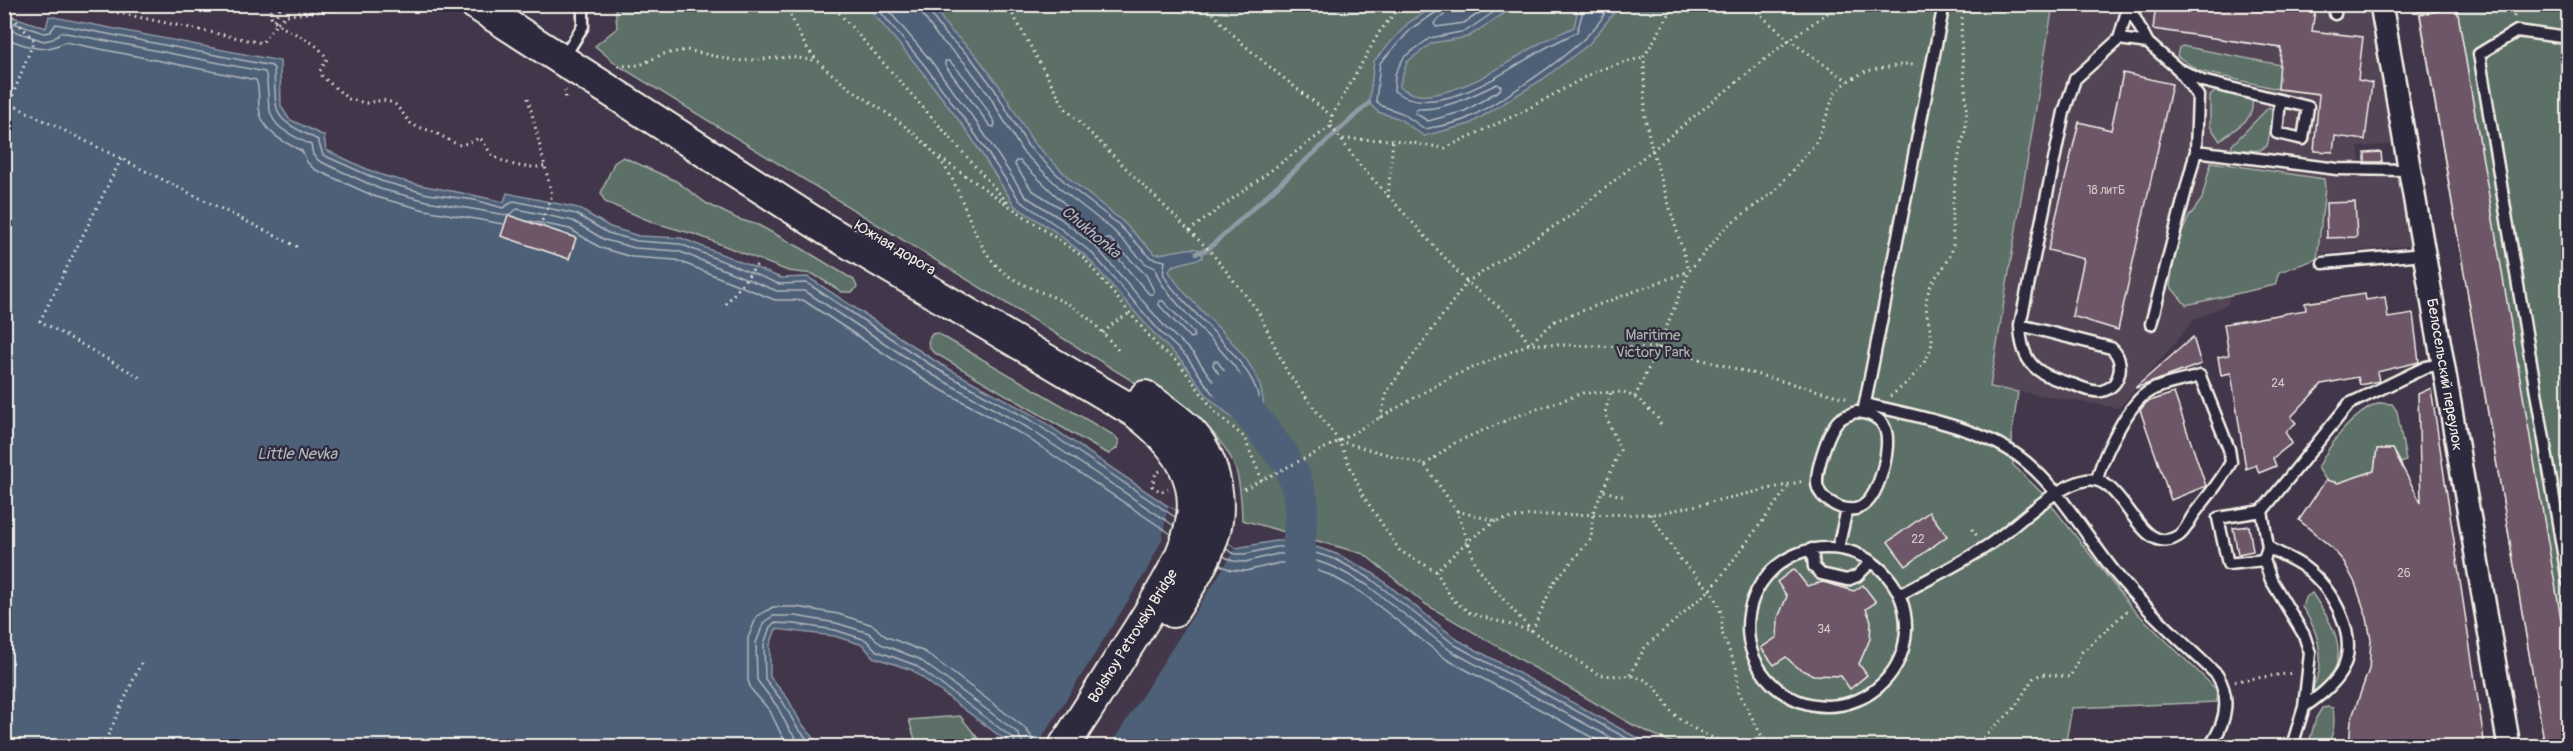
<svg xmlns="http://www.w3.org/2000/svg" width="2573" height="751" viewBox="0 0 2573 751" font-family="Pangolin,sans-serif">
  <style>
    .built { fill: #524456 }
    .green { fill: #5c6f68; stroke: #a8b0a8; stroke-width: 1.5 }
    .water { fill: #4d6078; stroke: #909aa5; stroke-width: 1.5 }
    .pier { fill: #42374a }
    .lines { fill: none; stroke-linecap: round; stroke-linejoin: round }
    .shore { stroke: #b1b7bb; stroke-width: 1.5 }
    .stream { stroke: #909aa5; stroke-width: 5 }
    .river { stroke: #4d6078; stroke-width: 33 }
    .building { fill: #6d5668; stroke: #f4f1e8; stroke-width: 1.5 }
    .lane-casing { stroke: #f4f1e8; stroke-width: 15 }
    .street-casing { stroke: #f4f1e8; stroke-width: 26 }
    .secondary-casing { stroke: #f4f1e8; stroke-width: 34 }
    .path { stroke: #f4f1e8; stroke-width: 3; stroke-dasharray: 1.5 4.5; stroke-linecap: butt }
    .lane { stroke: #2f2a3d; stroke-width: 10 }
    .street { stroke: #2f2a3d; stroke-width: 21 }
    .secondary { stroke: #2f2a3d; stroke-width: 30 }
    .labels { text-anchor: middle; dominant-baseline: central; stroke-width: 4.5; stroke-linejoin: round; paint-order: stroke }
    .number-label { font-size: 12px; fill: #d2cac8 }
    .street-label { font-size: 15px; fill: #f4f1e8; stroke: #2f2a3d }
    .park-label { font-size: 15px; fill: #b0b6ae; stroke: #2f2a3d }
    .water-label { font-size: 16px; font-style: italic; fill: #b1b7bb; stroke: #2f2a3d }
  </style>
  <rect width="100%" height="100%" fill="#42374a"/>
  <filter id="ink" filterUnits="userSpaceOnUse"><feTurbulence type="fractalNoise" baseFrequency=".0167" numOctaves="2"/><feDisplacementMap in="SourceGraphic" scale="12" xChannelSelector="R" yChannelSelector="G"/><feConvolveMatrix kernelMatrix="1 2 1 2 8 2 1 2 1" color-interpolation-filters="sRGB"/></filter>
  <g filter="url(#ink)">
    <path class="built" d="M2054,5H2372L2396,144L2358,147L2361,171L2400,167L2414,245L2237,263L2228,304L2195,319L2119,408L1990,387Z"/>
    <path class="green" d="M615,4L2053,5L1990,387L2018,392L2012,433L2013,465L2042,493L2132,608L2216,689L2217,702L2072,708L2065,746H1679L1633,725L1425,604L1364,554L1242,520C1241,478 1237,455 1206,426L619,66L595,46L617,28Z
      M2555,4L2568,6V746H2545L2418,5Z
      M2182,46L2281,65L2278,89L2199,71L2177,56L2179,48Z
      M2217,90L2252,101C2255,123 2232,128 2220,141L2210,126V96Z
      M2269,107L2274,111V115L2267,146L2260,150L2231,151L2232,145Z
      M623,157L676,181L706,203L738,219L758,225L801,248L854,280L857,287L853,292H842L813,274L788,271L697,235L655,223L605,202L601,193L614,163Z
      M2211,162L2324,179L2325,188L2317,259L2279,272L2275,285L2186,305L2170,286L2176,246L2189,217L2202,199Z
      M937,333L1115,436L1119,441L1117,448L1109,454L1099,449L933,352C927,345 927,341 932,334Z
      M2380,403L2392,404L2397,411L2406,461L2401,463L2393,449H2377L2374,471L2338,483L2326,480L2318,468C2331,442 2352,413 2380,403Z
      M2312,593C2329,619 2351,649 2329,679C2324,685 2320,691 2312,695C2312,686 2317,680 2319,672C2323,649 2315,626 2302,607L2305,598Z
      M2328,707L2333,708C2335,723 2334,734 2327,746H2308L2316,718L2322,708Z
      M960,716L984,746H917L909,720Z"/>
    <path class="water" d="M1438,4L1517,5L1468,37L1432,43L1407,62L1399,87C1408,92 1417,97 1429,95C1469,90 1503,65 1537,45C1549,38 1562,33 1574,27L1579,5H1613V14L1589,44L1543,79L1470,124L1424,136L1398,118L1378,112L1369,103L1374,61L1408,23Z
      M866,5H932L949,29L975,54L1000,87L1033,142L1072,181L1121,220L1155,254C1168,254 1193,244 1202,251V258L1172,266L1169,271C1195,317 1271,356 1263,416L1257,421H1236L1208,397L1182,361L1157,337L1087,257L1053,230L1015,206L967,131L920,69Z
      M5,14L46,28L49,16L280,61L281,106L289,119L324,136L326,150C345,158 365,170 385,176C424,188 465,192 504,202L507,193L578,208L610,227L639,236L681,238L781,278L808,277L940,364L1035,416L1168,506L1236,548L1275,541H1299L1339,555L1374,574L1458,640L1652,746H1013L912,670L873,657L863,645L834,636L776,629L770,645V677L788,699L801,723L821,746H5Z"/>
    <path class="pier" d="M1168,506L1236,548L1110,746H1037L1146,572L1162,539Z"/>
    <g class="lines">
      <path class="shore" d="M874,4L925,66L971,128L1020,201L1056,225L1092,253L1161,333L1187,357L1212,393L1238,415H1255C1280,379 1175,303 1164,275C1162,270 1165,266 1165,261L1151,258L1118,224L1068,185L1028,146L995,90L971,58L944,33L928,10L927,4
        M883,4L931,61L977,123L1025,196L1061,219L1097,248L1166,328L1193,353L1218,388L1241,408H1249C1262,371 1162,305 1155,268L1146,264L1113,230L1063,191L1022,151L989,95L965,63L938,37L922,14L920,4
        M1440,4L1438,11L1412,28L1380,63L1376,101L1382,106L1402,113L1425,129C1439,126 1458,124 1470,117C1499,102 1607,36 1607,4
        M1448,4L1444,15L1434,23L1436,27L1464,23L1493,4
        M1506,4L1466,31L1430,38L1404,57L1395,74L1394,91C1436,121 1503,73 1540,51C1552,44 1565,38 1577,32L1585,4
        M4,20L44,33L50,32L56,24L272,66L274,69C276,119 272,117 318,140L323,155L381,181L428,194L475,200L503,208L514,201L576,214L608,233L637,241L680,244L779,284L807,283L937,369L1032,421L1175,517
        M4,28L44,41L53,39L61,32L265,72C268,79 267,88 268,95C268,128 286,132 311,145L313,155L319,161L380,189L427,201L506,215
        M4,38C30,46 40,55 65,42L256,80C260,88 258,99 259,108C262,132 283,142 302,151L307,162L314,169L376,197L425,210L503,224
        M945,61H949C968,78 982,101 995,123L994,127L990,126L945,65Z
        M1497,84L1501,86L1500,90L1465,111L1428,121L1415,113L1417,109C1445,110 1472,96 1497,84Z
        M1016,161H1020L1067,206V210H1064L1032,190L1015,165Z
        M510,214L517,209L573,221L605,240L635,248L678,251L777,291H805L933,375L1028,428L1173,525
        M530,221L570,229L601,248L632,257L676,260L775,300H803L929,383L1023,435L1171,534
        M1106,239H1110L1146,275L1154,291L1153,294H1149L1105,243Z
        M1159,301H1163L1194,333V337L1190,338L1159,305Z
        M1214,361H1217L1231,380L1230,383L1224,382L1213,365Z
        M1226,549L1235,554H1245L1276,547H1297L1337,560L1371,579L1455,645L1641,746
        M1223,556L1233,561L1245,562L1277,554H1296L1334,567L1367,585L1451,651L1626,746
        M1220,565L1231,570L1246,571L1279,563H1295L1330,575L1362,593L1446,659L1608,746
        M791,746L782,736L770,711L751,689L748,680V638L757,616L773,607H797L838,614L873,625L885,636L925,652L1024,727L1031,736L1033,746
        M803,746L790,731L777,706L757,680L756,643L764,622L773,616H796L836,623L869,633L881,644L919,659L1018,733L1024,746
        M813,746L796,726L783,702L765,679L764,644L770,627L774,623L795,624L835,630L866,640L877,651L915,665L1014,739L1016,746"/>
      <path class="stream" d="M1197,253L1208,249L1369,103"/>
      <path class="river" d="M1229,387L1284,457
        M1293,474L1302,501L1299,541L1301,585"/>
    </g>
    <path class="building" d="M2156,4H2219L2270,12L2271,4H2316L2312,31L2363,37L2358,80L2372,83L2365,140L2335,136L2333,152L2314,151L2319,94L2278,89L2281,48L2153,29Z
      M2457,8L2568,660V747H2545L2420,14Z
      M2123,73L2172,84L2118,330L2072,316L2084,259L2048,250L2079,122L2111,130Z
      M2381,152L2382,162H2365V153Z
      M2355,202L2357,237L2327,238L2326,203Z
      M508,215L576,238L569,259L501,236Z
      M2365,294L2366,300L2385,297L2388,318L2413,314L2419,362L2377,372L2379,381L2360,385L2358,377L2322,384L2291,417L2296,423L2285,432L2292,443L2273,458L2276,466L2259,473L2256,465L2246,469L2231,373L2221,375L2218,357L2229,355L2224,324L2306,310L2305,303Z
      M2193,337L2201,364L2136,388V387Z
      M2431,388L2485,747H2349L2351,720L2369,669L2371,640L2367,618L2355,583L2344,562L2331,547L2299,520L2326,480L2338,483L2374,471L2377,449H2393L2421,503L2418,394Z
      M2174,393L2206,486L2171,500L2140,410L2147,402Z
      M1929,512L1947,536L1906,566L1888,542Z
      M2249,526L2253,551L2238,554L2233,528Z
      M1794,569L1807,586L1823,582L1854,591L1863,585L1876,602L1866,609L1871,621L1870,639L1859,664L1867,675L1850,689L1841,676L1813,675L1796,667L1786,657L1774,665L1761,648L1777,637L1778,618L1787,596L1777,582Z"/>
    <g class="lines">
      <g class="lane-casing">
        <path id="lane" d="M2129,7L2148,43
          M2335,14L2336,4
          M2568,38L2517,31L2479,54L2568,582
          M2119,39L2148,43L2178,69L2198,96L2196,151L2151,324
          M563,59L583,26V4
          M2181,70L2202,81L2308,107L2303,139L2277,133L2280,100
          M2196,151L2337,169L2409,170
          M2323,263L2424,254
          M2020,325L2111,348C2126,360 2121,387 2102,391C2094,393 2082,388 2075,385C2038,375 2021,366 2020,325L2064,112L2075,79L2119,39L2129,4
          M1865,404C1915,416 1986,428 2026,462C2063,493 2087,538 2117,575C2147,611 2183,642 2217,675C2232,699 2225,724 2210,746
          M1856,412C1891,415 1890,438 1884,465C1877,493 1864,524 1830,502C1825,499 1820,494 1818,488C1813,475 1829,429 1839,420C1844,416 1850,414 1856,412Z
          M1863,413L1944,4
          M2262,511L2218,518L2228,564L2264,560
          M2268,547C2279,554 2294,559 2304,567C2333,588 2361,638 2341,672C2332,687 2318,697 2304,707
          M1838,548L1847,509
          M1748 627a79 79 0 1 1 158 0a79 79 0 1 1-158 0Z
          M1812,549L1814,567L1821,574L1847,580L1857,576L1871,562
          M1899,595C1928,579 1960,564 1987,546C2016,527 2052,487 2086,480C2124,472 2139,561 2178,536C2186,531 2189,521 2194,514C2207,497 2221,481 2231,462L2229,449L2200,376C2184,381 2164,383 2150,391C2129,401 2102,458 2097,480
          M2292,746L2304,707L2310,653L2304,635L2271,580L2264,560L2268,547L2262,511L2349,404L2426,367L2443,364"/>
      </g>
      <g class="street-casing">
        <g id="street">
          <path id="s1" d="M2381,4L2509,746"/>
        </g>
      </g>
      <g class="secondary-casing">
        <path id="secondary" d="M475,4L825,229L1135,412C1231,485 1190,546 1138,630C1113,669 1089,708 1064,746
          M1145,396C1160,407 1176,417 1189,430C1214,455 1224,501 1214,534C1206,562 1188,588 1173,612"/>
      </g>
      <path class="path" d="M76,4L262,43L277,23L287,15L367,7
        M272,4L271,16C284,36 312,33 327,59L320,71L322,76L348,99L366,103L383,100L390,102L396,105L412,125L434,132L458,145L469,143L479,138C486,142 487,151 494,156C508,166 529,169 545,166
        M786,4C794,23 802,45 817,60C855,100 908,117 942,163C966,195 971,243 1001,270C1019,286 1045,292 1066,303C1088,314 1103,333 1119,351
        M831,4L1008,203
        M1007,4L1065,108L1211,252L1258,311L1287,372L1339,441L1362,494L1400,551L1436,571
        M1205,4C1241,48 1288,81 1332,116L1331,126L1359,164L1467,282L1512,317L1529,344L1658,348L1849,399
        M1675,4L1644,57L1645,118L1652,149L1689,271
        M1748,4L1789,40L1848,81
        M4,8L34,40L4,118
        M2514,17L2516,4
        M274,20L282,4
        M618,66L640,65L663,54L687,50L737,61L792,57L816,61
        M565,90L566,100
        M528,98L552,195L540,226
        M11,104L300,248
        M1332,116L1380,31L1402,4
        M1343,139L1393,140L1445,148L1522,112L1598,70L1644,57
        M940,158L1082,256L1160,349L1179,363L1216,413L1244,437L1262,480
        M121,159L40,321L141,378
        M1388,197L1393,140
        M1189,231L1331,126
        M726,304L759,262
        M1103,333L1115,322L1130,313
        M1890,396C1907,384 1933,360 1932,338C1930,323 1923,309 1928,293C1933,274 1946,271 1952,250C1955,239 1951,225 1952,214C1954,193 1956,171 1960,150C1961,144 1964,138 1965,132C1971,94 1954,39 1965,4
        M1635,397L1658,348L1689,271L1728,225L1774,192L1817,141L1835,93L1848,81L1866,71L1907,64L1917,66
        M1380,418L1388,390L1467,282L1573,214L1789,40L1829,12L1836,4
        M1339,441L1425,465L1457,511L1476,565L1493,588L1532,631L1596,673C1614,680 1632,670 1650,683C1660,690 1665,704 1673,713C1685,726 1718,742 1735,746
        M1425,465L1456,442L1512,418L1583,393L1624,392L1639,400L1657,417L1661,426
        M1160,471L1156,473L1152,486L1161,492L1168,489
        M1244,489L1339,441L1451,377L1529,344L1555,321L1689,271
        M1604,491L1625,497
        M1457,511L1496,521L1531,515L1657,514L1804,481
        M1650,514L1681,560L1710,590L1718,603L1722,617V633L1736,667L1739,693L1767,746
        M1496,521L1468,541L1436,571L1452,599L1470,613L1532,631L1554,582L1591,539L1593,513L1620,450L1605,413L1611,391
        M1972,529L1977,536
        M1630,675L1645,647L1713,587L1789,486
        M2235,681L2293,673
        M103,746L142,661
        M1974,746L2013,710L2034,677L2043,674L2070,677L2082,652L2129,609"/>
      <use href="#lane" class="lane"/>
      <use href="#street" class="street"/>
      <use href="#secondary" class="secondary"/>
    </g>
  </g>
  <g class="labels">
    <g class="number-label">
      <text x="2106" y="190">18 литБ</text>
      <text x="2278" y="383">24</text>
      <text x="1918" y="539">22</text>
      <text x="2404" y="573">26</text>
      <text x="1824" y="629">34</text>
    </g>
    <g class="street-label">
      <text transform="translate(895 248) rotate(31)">Южная дорога</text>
      <text stroke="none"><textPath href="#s1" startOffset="376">Белосельский переулок</textPath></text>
      <text transform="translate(1133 636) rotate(-58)">Bolshoy Petrovsky Bridge</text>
    </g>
    <g class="park-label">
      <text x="1653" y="335">Maritime<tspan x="1653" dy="17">Victory Park</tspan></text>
    </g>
    <g class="water-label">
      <text transform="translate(1091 232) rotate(40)">Chukhonka</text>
      <text x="297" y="454">Little Nevka</text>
    </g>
  </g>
  <rect width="2573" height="751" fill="none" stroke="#2f2a3d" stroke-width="24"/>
  <rect x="12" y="12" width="2549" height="727" fill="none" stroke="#f4f1e8" stroke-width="2" filter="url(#ink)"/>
</svg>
